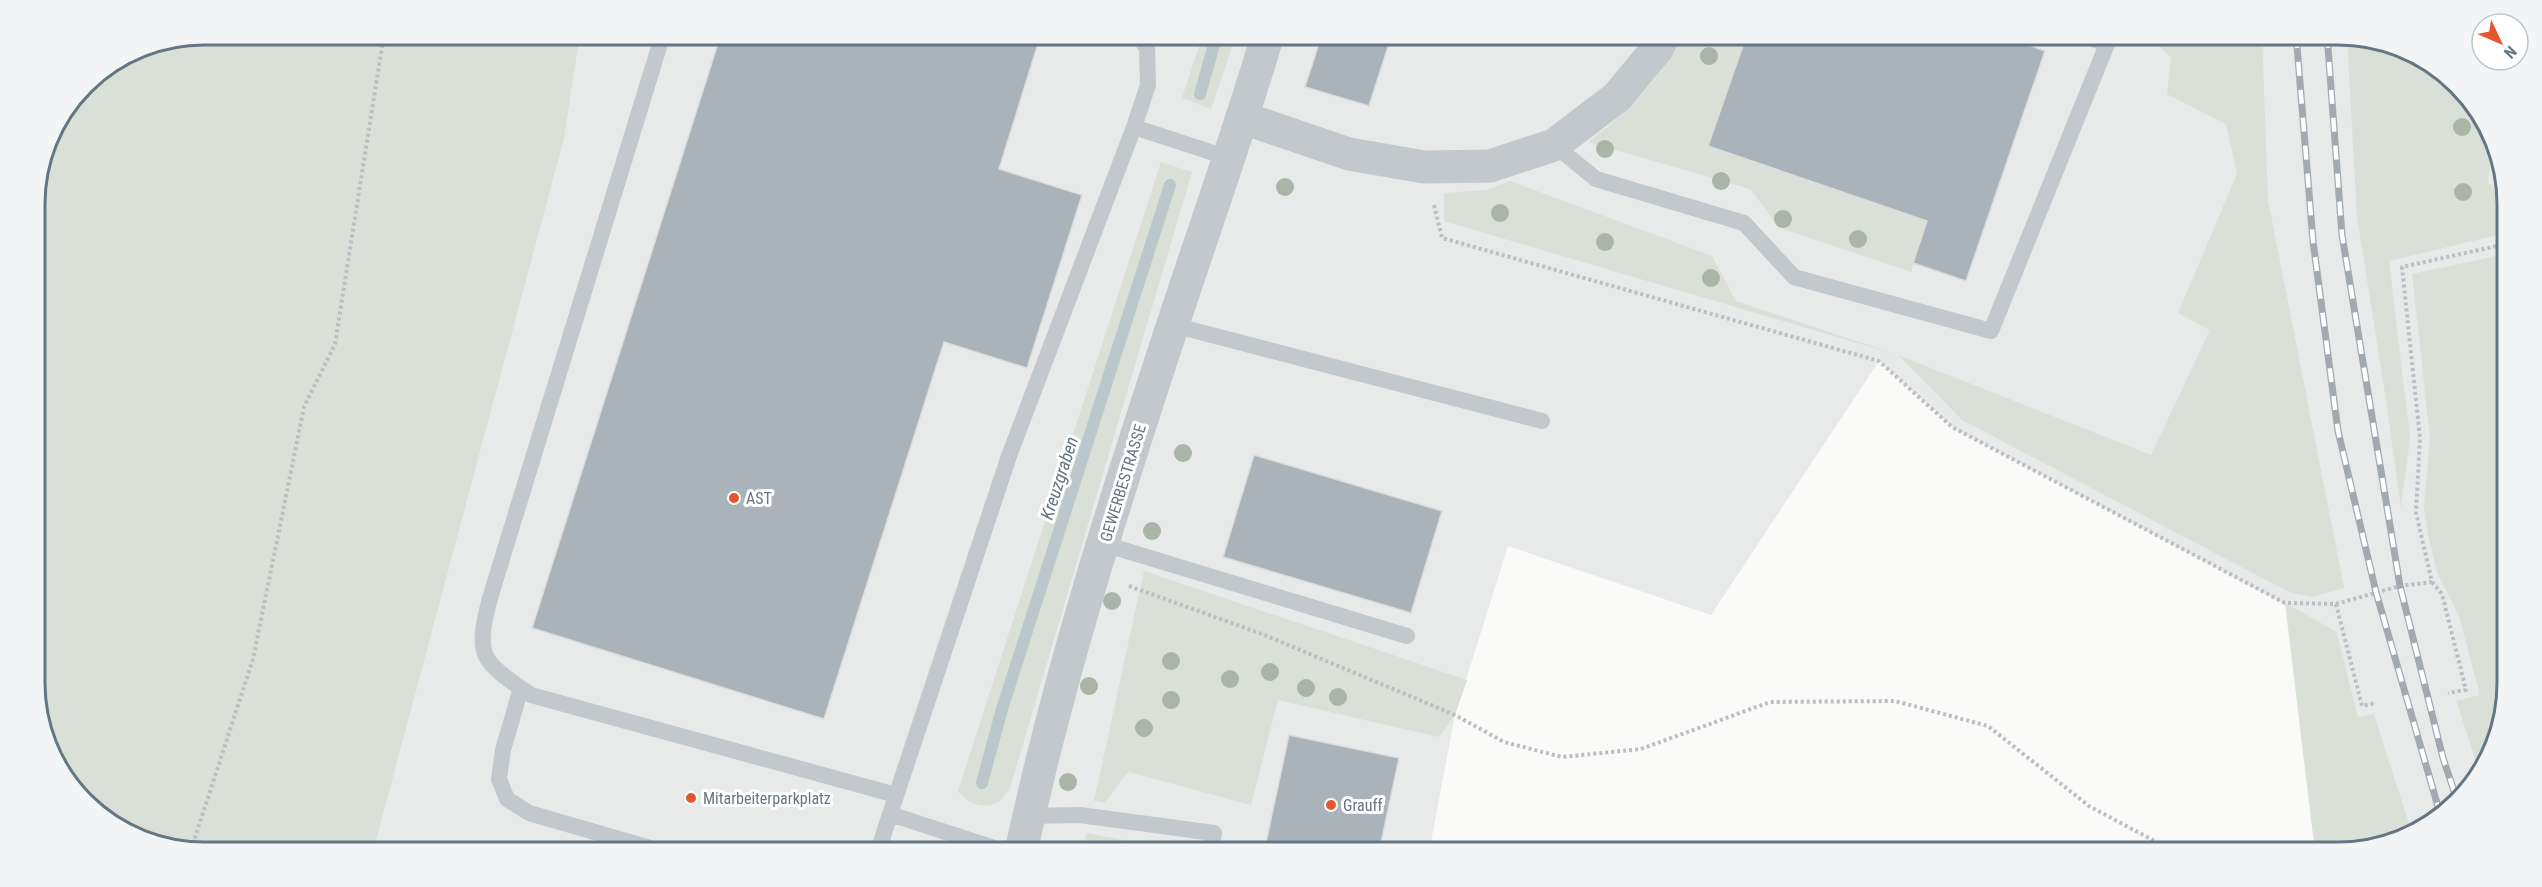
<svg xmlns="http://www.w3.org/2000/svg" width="2542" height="887" viewBox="0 0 2542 887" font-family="'Roboto Condensed',sans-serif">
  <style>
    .built { fill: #e8e9e9 }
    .green { fill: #dadfd7 }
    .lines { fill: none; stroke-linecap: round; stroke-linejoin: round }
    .stream { stroke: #bbc7cb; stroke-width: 12 }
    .building { fill: #aab3b9; stroke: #dcdcda; stroke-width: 1.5 }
    .path { stroke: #bbbfc2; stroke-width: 4; stroke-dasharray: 3 3; stroke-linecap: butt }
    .service { stroke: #c3c8cc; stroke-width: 16 }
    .minor { stroke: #c3c8cc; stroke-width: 33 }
    .rail-casing { stroke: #a2aab0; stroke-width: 7 }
    .rail { stroke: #fff; stroke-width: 4.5; stroke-dasharray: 14; stroke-linecap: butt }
    .tree { fill: #aab4a7 }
    .poi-dot { fill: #e4572e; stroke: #fff; stroke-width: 2 }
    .labels { text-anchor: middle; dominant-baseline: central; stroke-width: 6; stroke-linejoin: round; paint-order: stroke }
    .street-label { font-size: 16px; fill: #657683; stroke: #fff }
    .poi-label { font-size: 16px; fill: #657683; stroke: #fff; text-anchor: start }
    .water-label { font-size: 18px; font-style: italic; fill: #60757c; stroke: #fff }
    .rim { fill: none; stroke: #657683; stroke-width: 3 }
  </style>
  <rect width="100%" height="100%" fill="#fafaf8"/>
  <path class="built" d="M580,35H2338L2392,43L2466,93L2506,182L2507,683L2499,733L2456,702L2477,766L2441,817L2411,829L2374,714L2358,717L2337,632L1952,427L1879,361L1711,615L1508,546L1455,715L1429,852H373L564,139Z"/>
  <path class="green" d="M1203,34L1236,35L1211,109L1182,98Z
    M204,35H580L564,139L373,852H204L150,844L76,794L38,715L35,193L52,129L92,77L140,47Z
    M1685,35H1747L1927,221L1911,272L1780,228L1750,189L1588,142C1628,113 1660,77 1685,35Z
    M2148,35H2262L2268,200L2344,588L2311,597L2289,592L1962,420L1898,355L1444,221V193L1486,190L1510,181L1712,256L1736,301L1898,355L2151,455L2210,330L2178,313L2237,174L2226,124L2167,94L2171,57Z
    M2347,36L2392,43L2466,93L2491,148L2488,184L2506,186V233L2389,261L2410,438L2401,508L2385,393L2357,217Z
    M1161,162L1192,172L1010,788C1007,792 1002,801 997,803C984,810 966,803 958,791Z
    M2506,254L2507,683L2499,737L2477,766L2456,701L2480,695L2459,616L2437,572L2428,536L2424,507L2430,438L2412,274Z
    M1144,571L1467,680L1455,715L1439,737L1278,700L1251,805L1129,772C1118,781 1114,793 1104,803L1094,801Z
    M2285,603L2337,632L2358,717L2374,714L2411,829L2348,852H2315Z
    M1086,833L1156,846L1154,852H1083Z"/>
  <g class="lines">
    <path class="stream" d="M1200,94L1217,34
      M982,783L1002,709L1170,185"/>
  </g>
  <path class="building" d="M721,34H1041L999,169L1082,195L1027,368L944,342L824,719L532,628Z
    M1322,34H1392L1369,106L1305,87Z
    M1747,34H1998L2045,51L1966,281L1913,263L1927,221L1708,146Z
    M1254,455L1442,511L1411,613L1223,557Z
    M1289,735L1399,758L1379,852H1264Z"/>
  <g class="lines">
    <path class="path" d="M1434,205L1442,238L1879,361L1952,427L2285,603L2336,604L2400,586L2432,582L2416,513L2420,438L2402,267L2506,244
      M2432,582L2442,594L2466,690L2448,693
      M1129,586L1262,634L1455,715L1504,742L1562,757L1641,749L1770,702L1895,701L1988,726L2089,806L2175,852
      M2336,604L2362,706L2375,703
      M191,850L253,659L304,407L335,344L384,34"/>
    <path class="service" d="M663,34L490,598C486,614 479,638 485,654C490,669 518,686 531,695L896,795
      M1134,127L1229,158
      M1554,145L1596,179L1744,223L1794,277L1991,331L2107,44L2079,34
      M1173,325L1542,421
      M1104,544L1407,636
      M521,688L503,750L499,779L507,799L529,813L664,852
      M1029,816L1080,815L1214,833L1210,852
      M878,852L890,814
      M1007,852L890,814L1009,456L1134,127L1148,85L1147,48L1137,34"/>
    <path class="minor" d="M1243,118L1349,154L1424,167L1490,166L1554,145L1617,97L1657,49L1665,34
      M1021,852C1059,673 1116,497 1173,324C1205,227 1239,132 1268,34"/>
    <g class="rail-casing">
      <path id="rail" d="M2296,34L2313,241L2338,431L2376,592L2441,817
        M2327,34L2342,235L2400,586L2443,758L2456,797"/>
    </g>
    <use href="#rail" class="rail"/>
  </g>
  <g class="tree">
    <circle cx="1709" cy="56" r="9"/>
    <circle cx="2462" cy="127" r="9"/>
    <circle cx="1605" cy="149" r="9"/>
    <circle cx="1721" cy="181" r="9"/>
    <circle cx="1285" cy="187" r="9"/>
    <circle cx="2463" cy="192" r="9"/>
    <circle cx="1500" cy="213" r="9"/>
    <circle cx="1783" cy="219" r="9"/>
    <circle cx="1858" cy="239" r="9"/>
    <circle cx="1605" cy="242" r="9"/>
    <circle cx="1711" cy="278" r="9"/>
    <circle cx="1183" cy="453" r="9"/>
    <circle cx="1152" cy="531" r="9"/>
    <circle cx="1112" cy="601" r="9"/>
    <circle cx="1171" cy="661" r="9"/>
    <circle cx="1270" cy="672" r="9"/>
    <circle cx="1230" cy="679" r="9"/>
    <circle cx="1089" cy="686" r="9"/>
    <circle cx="1306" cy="688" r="9"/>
    <circle cx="1338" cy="697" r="9"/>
    <circle cx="1171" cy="700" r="9"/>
    <circle cx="1144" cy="728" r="9"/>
    <circle cx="1068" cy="782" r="9"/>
  </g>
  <g class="poi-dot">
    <circle cx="734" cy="498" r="6"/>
    <circle cx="691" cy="798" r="6"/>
    <circle cx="1331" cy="805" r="6"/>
  </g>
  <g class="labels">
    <g class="street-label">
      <text transform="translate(1123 483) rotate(-73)">GEWERBESTRASSE</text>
    </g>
    <g class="poi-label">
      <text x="746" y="498">AST</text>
      <text x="703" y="798">Mitarbeiterparkplatz</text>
      <text x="1343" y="805">Grauff</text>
    </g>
    <g class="water-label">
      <text transform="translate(1059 478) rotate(-72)">Kreuzgraben</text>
    </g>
  </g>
  <path d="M0 0H2542V887H0ZM204 45H2338A159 159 0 0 1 2497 204V683A159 159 0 0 1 2338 842H204A159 159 0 0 1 45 683V204A159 159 0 0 1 204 45Z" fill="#f3f4f5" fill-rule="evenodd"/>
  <path class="rim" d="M204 45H2338A159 159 0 0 1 2497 204V683A159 159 0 0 1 2338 842H204A159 159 0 0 1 45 683V204A159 159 0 0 1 204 45Z"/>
  <g transform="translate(2500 42) rotate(134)"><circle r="28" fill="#ffffff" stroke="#c1c8cd" stroke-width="1.5"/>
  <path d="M0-4.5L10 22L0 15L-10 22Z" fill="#e4572e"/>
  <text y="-9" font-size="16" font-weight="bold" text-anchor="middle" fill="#657683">N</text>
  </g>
</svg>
